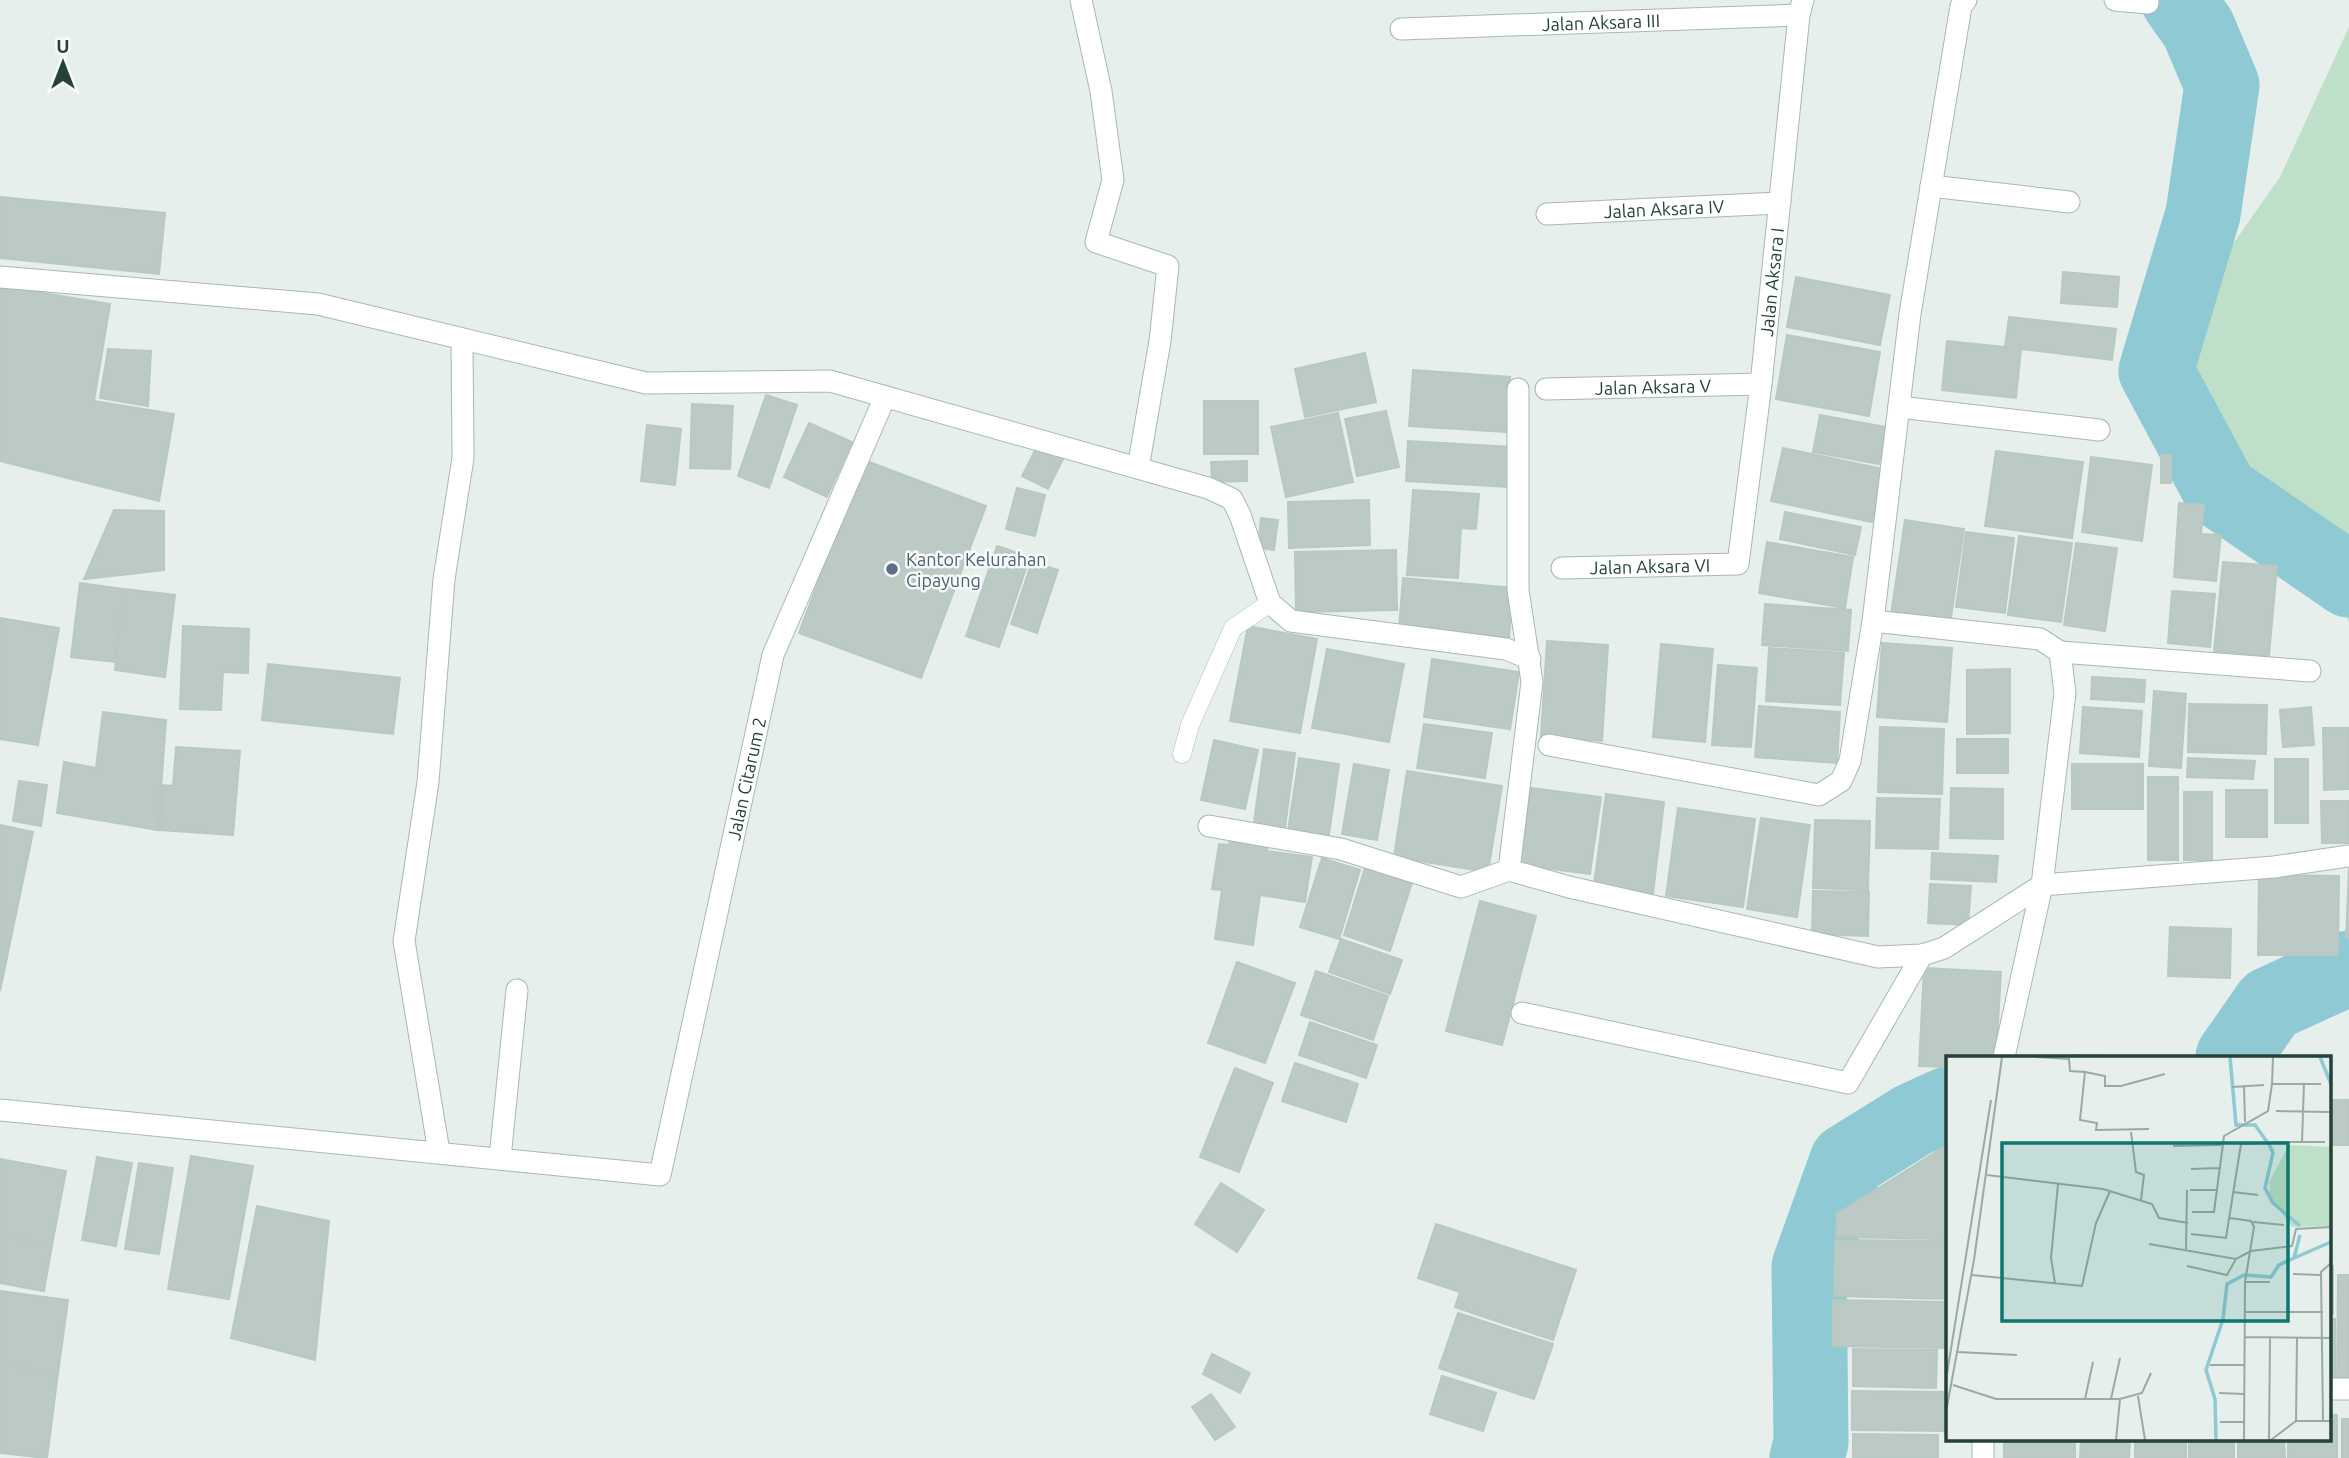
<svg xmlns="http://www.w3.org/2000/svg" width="2349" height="1458" viewBox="0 0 2349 1458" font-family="Ubuntu,sans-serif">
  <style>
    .green { fill: #bfe0c8 }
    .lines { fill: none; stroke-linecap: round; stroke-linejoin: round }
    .river { stroke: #8ec9d4; stroke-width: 75 }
    .building { fill: #bbcac4; stroke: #b8c9c2; stroke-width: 2 }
    .lane-casing { stroke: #a8b8b2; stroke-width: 19 }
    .street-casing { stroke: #a8b8b2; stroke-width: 23 }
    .lane { stroke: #fff; stroke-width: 18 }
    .street { stroke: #fff; stroke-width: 21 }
    .service-dot { fill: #5c6f8a; stroke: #f7fbf9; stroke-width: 2.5 }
    .labels { text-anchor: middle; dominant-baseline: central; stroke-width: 5; stroke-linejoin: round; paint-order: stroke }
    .street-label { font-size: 18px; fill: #24423a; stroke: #f7fbf9 }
    .service-label { font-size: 18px; fill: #4e5e75; stroke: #f7fbf9; text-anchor: start }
    .inset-river { fill: none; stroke: #8ec9d4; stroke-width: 3.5 }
    .inset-road { fill: none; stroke: #98aaa4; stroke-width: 2 }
    .view { fill: #0f766e; fill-opacity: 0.15; stroke: #0f766e; stroke-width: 3.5 }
    .inset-edge { fill: none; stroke: #24423a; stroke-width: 3.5 }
  </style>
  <rect width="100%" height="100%" fill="#e6efeb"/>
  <path class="green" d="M2349,27V622L2338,596L2259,503L2201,455L2184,401L2195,321L2233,244L2280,177Z"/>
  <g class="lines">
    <path class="river" d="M2178,0L2198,28L2222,85L2203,214L2156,371L2221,492L2349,580
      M2233,1057L2270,1004L2349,968
      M1807,1458L1811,1442L1809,1267L1847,1161L1913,1120L1948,1104"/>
  </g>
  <path class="building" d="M0,197L165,213L159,274L0,258Z
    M2063,272L2119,277L2117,307L2061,303Z
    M1796,277L1890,295L1880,345L1787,327Z
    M1,286L110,304L94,401L174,414L159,501L0,461Z
    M2009,317L2116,329L2112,360L2021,349L2016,398L1942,390L1947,341L2005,347Z
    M1787,335L1880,352L1869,416L1776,399Z
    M108,349L151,351L148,406L100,398Z
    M1365,353L1376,402L1305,417L1295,369Z
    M1413,370L1510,377L1506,432L1409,426Z
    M766,395L797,405L769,488L738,476Z
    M1204,401H1258V454H1204Z
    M692,404L733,406L730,469L690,468Z
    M1386,411L1399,467L1357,476L1345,419Z
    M1338,413L1353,482L1286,497L1271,427Z
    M1820,415L1886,427L1879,464L1813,452Z
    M809,423L852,442L827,497L784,477Z
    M647,425L681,429L675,485L641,481Z
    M1408,441L1511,447L1508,487L1406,481Z
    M1039,443L1065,455L1048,489L1022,476Z
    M1783,448L1883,469L1872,522L1771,501Z
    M1996,451L2083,462L2072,538L1985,526Z
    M2161,455H2171V483H2161Z
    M2091,457L2152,465L2142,541L2082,532Z
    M864,460L986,506L921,678L799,633Z
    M1247,461V481L1212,482L1211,462Z
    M1017,488L1045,495L1035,536L1006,529Z
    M1413,490L1479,494L1476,529L1461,528L1458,578L1407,575Z
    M1369,500L1370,545L1289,548L1288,502Z
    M2179,503L2204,505L2201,534L2221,535L2216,581L2174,577Z
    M114,510L164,511V570L84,579Z
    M1785,512L1861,527L1855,555L1780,539Z
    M1261,518L1278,520L1274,550L1258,548Z
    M1905,520L1964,529L1950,624L1891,615Z
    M1966,532L2014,538L2005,613L1956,607Z
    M2019,536L2072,543L2061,622L2008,615Z
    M1767,542L1853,557L1845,608L1759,593Z
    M2076,543L2117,548L2105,631L2064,625Z
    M997,546L1030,557L999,647L966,636Z
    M1396,550L1397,610L1296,612L1295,552Z
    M1032,562L1058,570L1037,633L1011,624Z
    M2223,562L2277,566L2269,656L2214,651Z
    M1403,578L1513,588L1509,638L1399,628Z
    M80,583L124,589L115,662L71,657Z
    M124,589L175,595L165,677L115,670Z
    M2172,591L2215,594L2210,647L2168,643Z
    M1765,604L1851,610L1848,651L1762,645Z
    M0,618L59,628L38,745L0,739Z
    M183,626L249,629L248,673L223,672L221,710L180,709Z
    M1248,626L1317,639L1300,733L1230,721Z
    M1547,641L1608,645L1602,741L1541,737Z
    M1882,643L1952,648L1947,722L1877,717Z
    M1661,644L1713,649L1705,742L1653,737Z
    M1769,648L1844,653L1840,705L1766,701Z
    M1327,649L1404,664L1389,742L1312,728Z
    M1432,659L1519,672L1510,729L1424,717Z
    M268,664L400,678L393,734L262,720Z
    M1718,665L1757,668L1751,747L1712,745Z
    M2010,669V733L1967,734V670Z
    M2092,677L2145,680L2144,702L2091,699Z
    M2154,691L2186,694L2181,768L2149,766Z
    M2189,704L2267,705L2266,754L2188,752Z
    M1759,706L1840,712L1837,763L1755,757Z
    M2083,707L2142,711L2139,757L2080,753Z
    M2311,707L2314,745L2283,747L2280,710Z
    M103,712L166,720L158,830L57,813L64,762L96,768Z
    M1424,724L1492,733L1485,778L1417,768Z
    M1880,727L1944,729L1942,794L1878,792Z
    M2323,728H2349V789L2324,790Z
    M1957,739H2008V773H1957Z
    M1214,740L1258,750L1245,809L1201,800Z
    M176,747L240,751L233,835L160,830L163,785L173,786Z
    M1264,749L1295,753L1284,835L1253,830Z
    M1299,758L1339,764L1328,842L1287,837Z
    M2188,758L2255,761L2253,779L2187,777Z
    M2275,759H2308V823H2275Z
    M1354,764L1389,770L1377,840L1342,834Z
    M2072,764H2143V809H2072Z
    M1407,771L1502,786L1488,872L1394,857Z
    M2148,777H2178V860H2148Z
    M19,781L47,785L41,826L13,821Z
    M1531,788L1601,797L1590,874L1520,865Z
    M1951,788L2003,789V839L1950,838Z
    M2226,790H2267V837H2226Z
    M2184,792H2212V860H2184Z
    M1606,794L1664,802L1653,893L1594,885Z
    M1877,798L1940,799L1938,849L1876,848Z
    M2321,801H2349V843H2322Z
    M1678,808L1755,819L1743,907L1666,896Z
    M1761,818L1810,825L1797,917L1747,909Z
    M1815,820L1870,821L1868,890L1813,888Z
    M0,825L33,832L0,991Z
    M1230,839L1267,845V851L1312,857L1305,902L1260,895L1253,945L1215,939L1222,890L1212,889L1219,844L1229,845Z
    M1932,853L1998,856L1996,882L1931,879Z
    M1322,858L1360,870L1339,939L1300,927Z
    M1365,868L1412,883L1390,951L1344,935Z
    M2349,868V938H2346Z
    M2259,875L2339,876L2338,955H2258Z
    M1930,884L1971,886L1968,925L1928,923Z
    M1813,891L1869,892L1868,936L1812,934Z
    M1480,901L1536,916L1502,1045L1446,1031Z
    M2170,927L2231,929L2230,978L2168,976Z
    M1341,939L1402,960L1390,994L1329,972Z
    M1237,962L1295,983L1265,1063L1208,1043Z
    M1924,968L2001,972L1996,1057H1948V1067L1919,1066Z
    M1316,971L1388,996L1373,1040L1301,1015Z
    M1310,1022L1377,1045L1366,1078L1299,1055Z
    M2071,1055L2128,1056V1057H2071Z
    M1295,1063L1358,1084L1346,1122L1282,1101Z
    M1235,1068L1273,1083L1239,1172L1200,1157Z
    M2330,1100H2349V1145H2330Z
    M1947,1145L1948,1239L1836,1237L1837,1214Z
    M191,1156L253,1166L229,1299L168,1289Z
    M97,1157L132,1163L116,1246L82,1240Z
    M0,1159L66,1171L52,1245L0,1236Z
    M139,1163L173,1168L159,1254L125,1249Z
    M1221,1183L1264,1210L1237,1252L1195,1224Z
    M257,1206L329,1221L315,1360L231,1338Z
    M1436,1224L1576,1270L1553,1340L1455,1307L1460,1292L1418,1278Z
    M0,1236L52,1245L44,1291L0,1283Z
    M1835,1240L1948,1241V1299L1834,1296Z
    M2330,1266H2333V1314H2330Z
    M2338,1275H2349V1387H2337Z
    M0,1291L68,1300L58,1373L0,1365Z
    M1833,1300L1948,1302V1348L1833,1346Z
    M1458,1313L1553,1344L1534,1399L1439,1368Z
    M2330,1319H2335V1385H2330Z
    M1853,1349L1937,1350L1936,1388L1853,1386Z
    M1212,1354L1250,1373L1240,1393L1203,1374Z
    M0,1365L58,1373L47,1458L0,1453Z
    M1442,1376L1496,1393L1483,1431L1430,1414Z
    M1852,1391L1948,1392V1431L1852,1430Z
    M1211,1394L1235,1427L1215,1440L1192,1407Z
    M2330,1415H2337V1458H2288V1439H2330Z
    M2342,1419H2349V1458H2342Z
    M1853,1434L1938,1435V1458H1853Z
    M2004,1439H2075V1458H2004Z
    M2081,1439H2130L2129,1458H2080Z
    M2135,1439H2186V1458H2135Z
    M2189,1439H2234V1458H2189Z
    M2238,1439H2284L2285,1458H2238Z"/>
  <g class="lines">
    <g class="lane-casing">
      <path id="lane" d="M1182,754L1190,725L1233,628L1270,603"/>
    </g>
    <g class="street-casing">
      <g id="street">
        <path d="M1081,0L1101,91L1113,180L1096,242L1168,266L1160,341L1138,468"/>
        <path d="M2115,0L2148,3"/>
        <path id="s1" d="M1401,29L1799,15"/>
        <path d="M1931,186L2069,202"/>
        <path id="s2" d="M1547,214L1780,203"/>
        <path d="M0,277L318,304L646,383L830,381L1208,488L1232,499L1240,515L1270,603L1291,621L1506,649L1530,659"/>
        <path id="s3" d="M1546,389L1761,384"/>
        <path d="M1899,407L2099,430"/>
        <path id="s4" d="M1562,568L1738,564L1761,384L1799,15L1803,0"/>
        <path d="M1873,621L2040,639L2060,652L2065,693L2042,885L2004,1057"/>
        <path d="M2060,652L2310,671"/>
        <path d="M1549,745L1819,795L1841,781L1850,761L1873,621L1910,314L1961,6L1966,0"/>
        <path d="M1209,826L1341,849L1461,887L1509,870L1569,887L1878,957L1922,955L1944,948L2042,885L2274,867L2349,856"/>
        <path d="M1509,870L1532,682L1518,590V389"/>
        <path d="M1522,1013L1848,1083L1922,955"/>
        <path id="s5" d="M0,1110L660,1175L773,655L885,397"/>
        <path d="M439,1152L404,941L428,782L444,579L463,458L462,341"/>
        <path d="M500,1158L517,990"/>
        <path d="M2330,1389H2349"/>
        <path d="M1983,1458V1439"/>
      </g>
    </g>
    <use href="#lane" class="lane"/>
    <use href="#street" class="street"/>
  </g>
  <circle class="service-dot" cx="892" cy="569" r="7"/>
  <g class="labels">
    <g class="street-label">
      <text stroke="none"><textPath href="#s1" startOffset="200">Jalan Aksara III</textPath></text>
      <text stroke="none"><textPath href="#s2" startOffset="117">Jalan Aksara IV</textPath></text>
      <text stroke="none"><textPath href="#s4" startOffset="460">Jalan Aksara I</textPath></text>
      <text stroke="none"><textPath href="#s3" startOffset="107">Jalan Aksara V</textPath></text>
      <text stroke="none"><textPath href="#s4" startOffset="88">Jalan Aksara VI</textPath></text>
      <text stroke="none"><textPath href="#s5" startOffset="1069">Jalan Citarum 2</textPath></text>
    </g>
    <g class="service-label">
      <text x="906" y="559">Kantor Kelurahan<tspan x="906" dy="21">Cipayung</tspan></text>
    </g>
  </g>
  <g transform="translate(1946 1056)">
    <rect width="385" height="385" fill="#e6efeb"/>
    <path d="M343,89L385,91V170L346,171L324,142L323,126Z" fill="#bfe0c8"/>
    <path class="inset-river" d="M284,1L290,69H309L324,90L327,97L319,132L327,147L354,170M374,1L385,28M348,202L385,186M270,384L269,343L260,314L277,263L281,228L298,219L325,221L333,209L348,202L354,179"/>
    <path class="inset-road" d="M90,1L123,3L124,15L139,16L134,64L151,67L150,74L203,73M327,1L326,28H375M139,16L159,20V30H175L219,18M298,30L299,66M286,31L318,29M330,55L383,56M185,76L190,116L198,119L195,144M325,86H379M356,86L358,27M227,90L275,89M245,113L273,112M41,119L157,133L206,148L213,162L242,167M244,134H271M287,136L312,139M246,156H268L278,80L322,55L326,28M284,162L305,165L308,171L299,226L298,384M307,166L338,169M245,178L280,182L295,88L318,87M203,188L290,203L305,195L346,190L350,173L385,171M240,193L241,134M241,210L281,219L290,203M347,218L375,219M26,219L136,230L150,167L164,135M299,226H324M109,227L105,202L112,128M298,256H377M298,281L385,282M12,296L71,299M264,309H298M0,324L45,44M7,329L50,343H174L196,337L205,317M273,337L298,338M192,340L199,384M139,343L147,306M165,343L174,302M0,356L28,204L56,1M350,365L351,282M377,365L375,216L385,207M274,366H298M170,384L174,343M323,384L324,282M325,384L350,365H385"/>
    <path class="view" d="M56,87H342V265H56Z"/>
    <rect width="385" height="385" class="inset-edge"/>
  </g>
  <g transform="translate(63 63)" stroke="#f7fbf9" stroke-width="5" paint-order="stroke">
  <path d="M0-5L12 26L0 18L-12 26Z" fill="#24423a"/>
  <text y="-10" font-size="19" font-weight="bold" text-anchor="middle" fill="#24423a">U</text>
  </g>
</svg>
